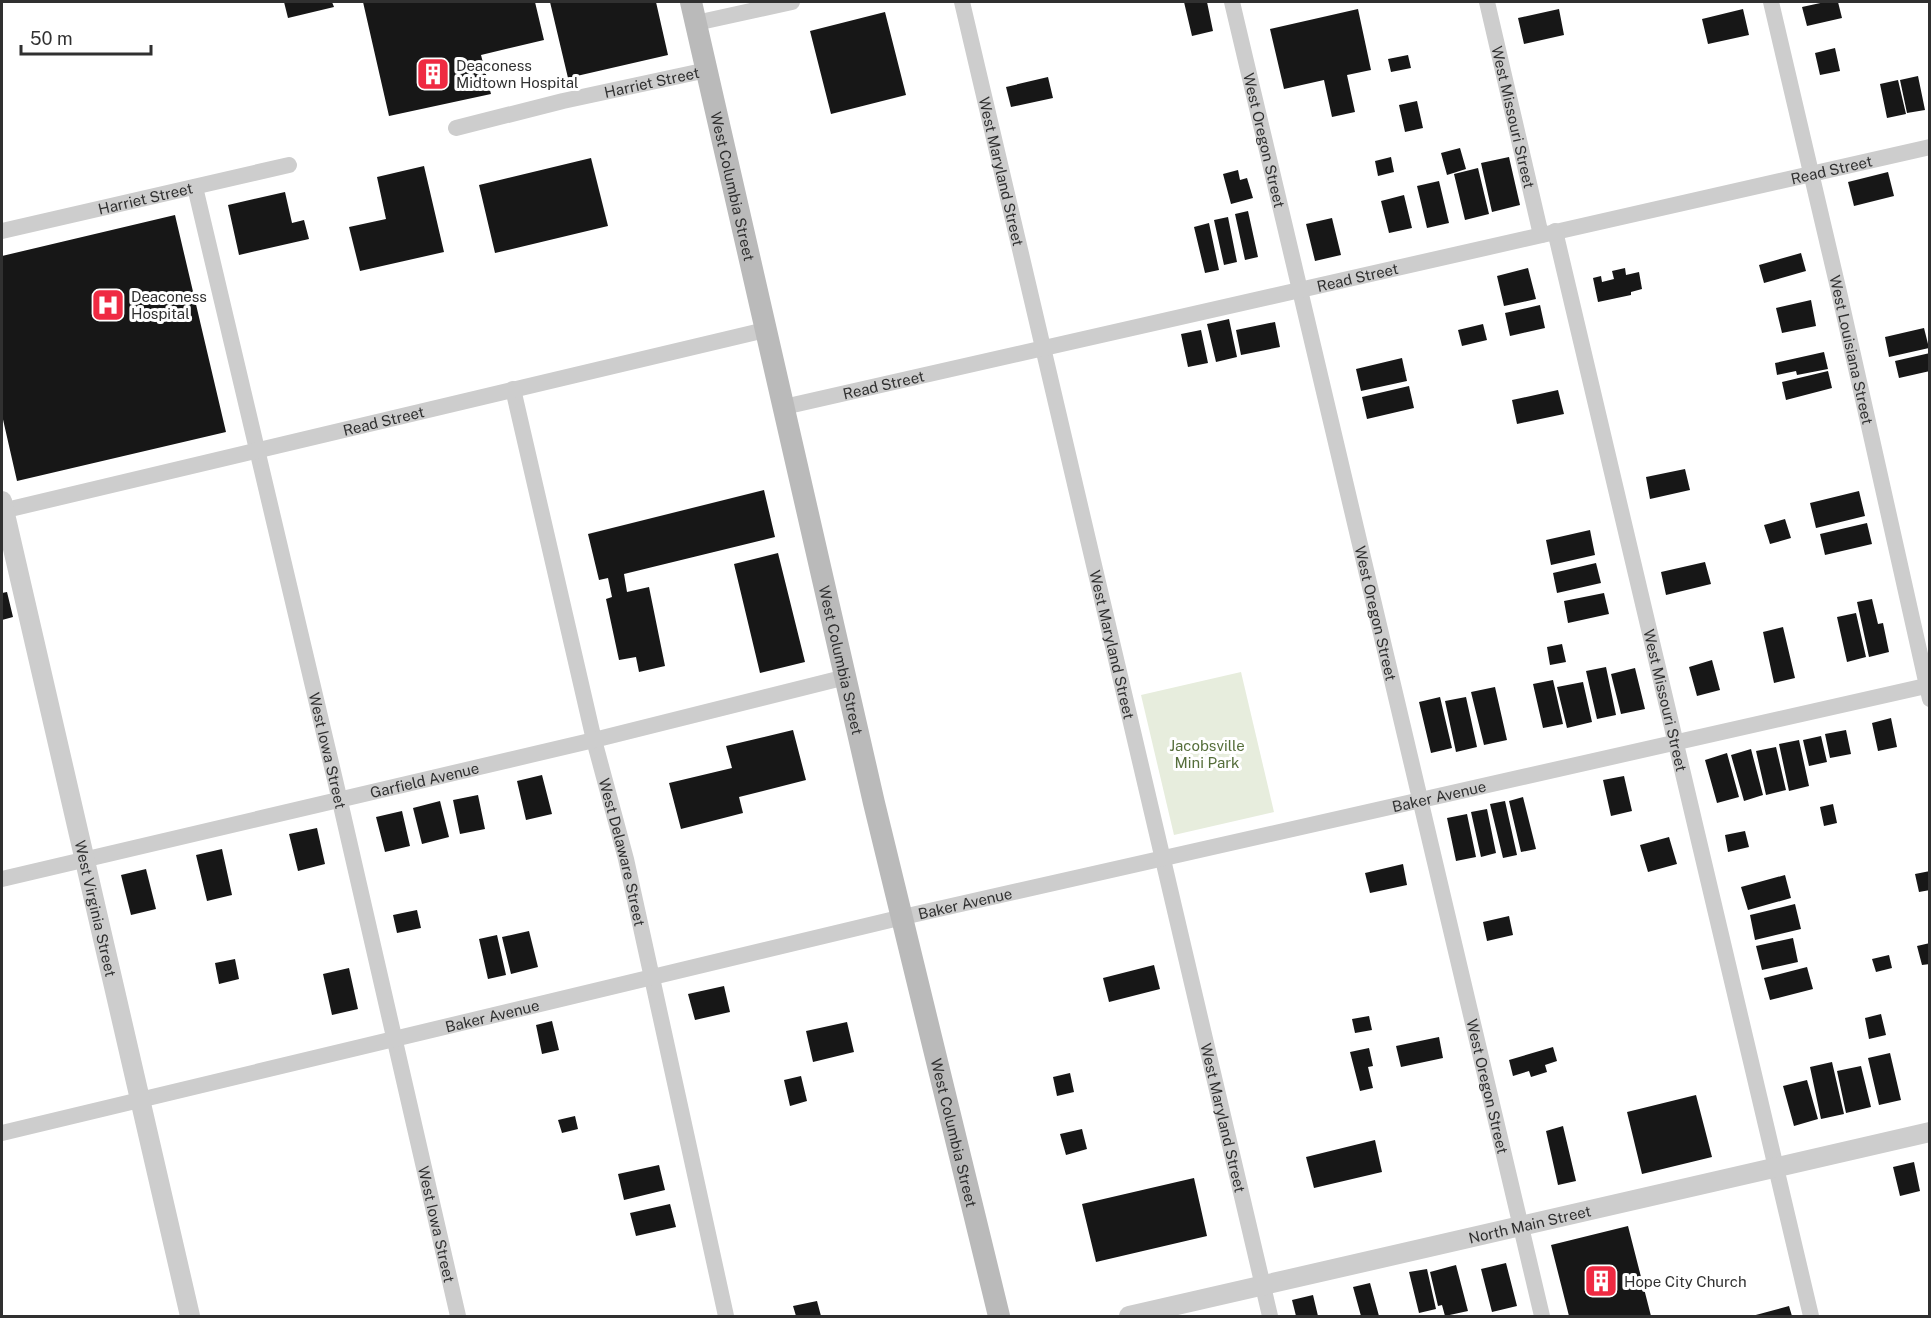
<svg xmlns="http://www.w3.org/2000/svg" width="1931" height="1318" viewBox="0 0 1931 1318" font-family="'Public Sans',sans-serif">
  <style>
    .green { fill: #e7eddd }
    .building { fill: #171717 }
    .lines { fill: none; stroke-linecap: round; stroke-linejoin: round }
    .minor { stroke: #cdcdcd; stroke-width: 16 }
    .tertiary { stroke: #cdcdcd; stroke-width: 20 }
    .secondary { stroke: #bababa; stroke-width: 22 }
    .labels { text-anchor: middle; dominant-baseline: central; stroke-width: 6; stroke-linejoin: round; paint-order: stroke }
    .poi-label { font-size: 15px; fill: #303030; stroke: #fff; text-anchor: start }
    .street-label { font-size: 15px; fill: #303030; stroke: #fff }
    .park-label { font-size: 15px; fill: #556e3a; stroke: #fff }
  </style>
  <rect width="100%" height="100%" fill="#fff"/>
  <path class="green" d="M1241,672L1274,812L1174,835L1141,695Z"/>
  <path class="building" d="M284,2H332L334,7L288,18Z
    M363,2H535L544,40L481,55L491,94L389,116Z
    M550,2H656L668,55L568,78Z
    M1184,2H1207L1213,31L1192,36Z
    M1825,2H1838L1842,18L1807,26L1802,7Z
    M1358,9L1371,70L1347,75L1355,112L1332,117L1324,80L1284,89L1270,29Z
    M1559,9L1564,35L1524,44L1518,18Z
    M1743,9L1749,35L1708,44L1702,19Z
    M885,12L906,95L831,114L810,31Z
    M1835,48L1840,71L1820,75L1815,53Z
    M1408,55L1411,68L1391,72L1388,59Z
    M1918,76L1925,110L1907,113L1900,80Z
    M1048,77L1053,98L1011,107L1006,87Z
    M1898,80L1906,114L1887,118L1880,84Z
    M1417,101L1423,128L1405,132L1399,105Z
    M1460,148L1466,169L1447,175L1441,153Z
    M1391,157L1394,172L1378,176L1375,161Z
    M1509,157L1520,205L1492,212L1481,163Z
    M591,158L608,226L495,253L479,185Z
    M424,166L444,252L360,271L349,227L386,219L377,177Z
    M1478,168L1489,214L1465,220L1454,174Z
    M1238,170L1240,180L1247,178L1253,198L1231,204L1223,174Z
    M1888,172L1894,196L1854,206L1848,182Z
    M1439,181L1449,223L1427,228L1417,186Z
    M285,192L292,223L304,220L309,239L239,255L228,205Z
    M1404,195L1412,228L1389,233L1381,201Z
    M1248,211L1258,257L1245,260L1235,214Z
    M175,215L226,432L17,481L2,415V256Z
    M1228,217L1237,262L1224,265L1214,220Z
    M1332,218L1341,255L1315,261L1306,224Z
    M1209,223L1219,270L1205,273L1194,227Z
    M1801,253L1806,271L1764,283L1759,265Z
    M1528,268L1536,299L1504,306L1497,276Z
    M1625,268L1626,275L1639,272L1642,289L1631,292V295L1598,302L1593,278L1601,276L1602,282L1614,279L1612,271Z
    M1811,300L1816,326L1782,333L1776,308Z
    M1540,305L1545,328L1510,336L1505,313Z
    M1229,319L1237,357L1216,362L1207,324Z
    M1275,322L1280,347L1241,355L1236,330Z
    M1483,324L1487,340L1462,346L1458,330Z
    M1924,328L1929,348L1889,357L1885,337Z
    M1201,330L1208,363L1188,367L1181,334Z
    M1824,352L1828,369L1797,375L1796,371L1777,375L1775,363Z
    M1930,353V371L1899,378L1895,361Z
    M1402,358L1407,381L1361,391L1356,369Z
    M1828,371L1832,388L1786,400L1782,382Z
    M1409,386L1414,408L1367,419L1362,397Z
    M1558,390L1564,414L1517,424L1512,400Z
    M1685,469L1690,490L1650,499L1646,477Z
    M764,490L775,537L624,574L627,592L649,587L665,666L639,672L636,657L619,660L606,599L612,597L608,578L599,580L588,534Z
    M1859,491L1865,516L1816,528L1810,503Z
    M1785,519L1791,538L1770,544L1764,525Z
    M1867,523L1872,544L1825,555L1820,534Z
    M1590,530L1595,555L1551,565L1546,540Z
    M778,553L805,662L760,673L734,564Z
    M1705,562L1711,584L1666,595L1661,572Z
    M1596,563L1601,583L1557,593L1553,573Z
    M7,592L13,617L2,620V593Z
    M1604,593L1609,614L1568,623L1564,601Z
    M1872,599L1878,624L1883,623L1889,652L1869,657L1857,602Z
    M1856,613L1866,657L1847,662L1837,617Z
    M1783,627L1795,678L1774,683L1763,632Z
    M1562,644L1566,662L1550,665L1547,647Z
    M1712,660L1720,690L1697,696L1689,667Z
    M1606,667L1616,715L1597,719L1586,671Z
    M1635,668L1645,709L1621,714L1611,674Z
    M1553,680L1563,724L1543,728L1533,684Z
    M1583,682L1592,722L1567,728L1557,687Z
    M1495,687L1507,740L1484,745L1471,692Z
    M1440,697L1452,748L1431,753L1419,702Z
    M1466,697L1477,747L1456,752L1445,701Z
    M1891,718L1897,747L1878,751L1872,723Z
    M793,730L806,780L739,797L743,813L681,829L669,783L732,768L726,746Z
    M1846,730L1851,754L1830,758L1825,734Z
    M1821,736L1827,762L1809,766L1803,740Z
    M1799,740L1809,786L1789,791L1779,744Z
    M1776,747L1786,790L1766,795L1756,751Z
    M1751,749L1763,795L1744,801L1731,755Z
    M1727,753L1739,797L1717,803L1705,760Z
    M542,775L552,814L526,820L517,781Z
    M1624,776L1632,811L1611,816L1603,780Z
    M478,795L485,829L460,834L453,800Z
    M1523,797L1536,849L1521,852L1509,801Z
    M440,801L449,837L422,844L413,808Z
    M1505,801L1517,855L1503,858L1490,804Z
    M1833,804L1837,823L1824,826L1820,807Z
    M1487,809L1496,853L1481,857L1471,812Z
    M402,811L410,846L385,852L376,817Z
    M1467,814L1476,857L1456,861L1447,818Z
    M317,828L325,864L298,871L289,834Z
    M1745,831L1749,847L1728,852L1725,835Z
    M1669,837L1677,864L1648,872L1640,845Z
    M222,849L232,895L207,901L196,855Z
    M1403,864L1407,885L1370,893L1365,873Z
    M146,869L156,909L131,915L121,875Z
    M1930,871V890L1919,892L1915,874Z
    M1785,875L1791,898L1748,910L1741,887Z
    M1795,904L1801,929L1755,940L1750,915Z
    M417,910L421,928L397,933L393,915Z
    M1509,916L1513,935L1487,941L1483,922Z
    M529,931L538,967L511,974L502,937Z
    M497,935L506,975L488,979L479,939Z
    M1793,938L1798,962L1762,970L1756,946Z
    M1930,943V964L1922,965L1917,946Z
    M1889,955L1892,968L1876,972L1872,959Z
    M235,959L239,979L219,984L215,963Z
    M1154,965L1160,989L1109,1002L1103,978Z
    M1807,967L1813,989L1770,1000L1764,978Z
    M349,968L358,1009L332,1015L323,974Z
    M724,986L730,1012L695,1020L688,994Z
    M1881,1014L1886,1035L1869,1039L1865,1018Z
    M1369,1016L1372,1030L1355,1033L1352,1019Z
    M552,1021L559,1050L542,1054L536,1025Z
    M847,1022L854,1052L813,1062L806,1031Z
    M1439,1037L1443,1058L1401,1067L1396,1046Z
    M1553,1047L1557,1061L1545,1065L1547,1072L1531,1077L1529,1071L1513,1076L1509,1060Z
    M1369,1048L1373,1066L1368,1067L1373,1088L1360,1091L1350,1052Z
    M1890,1053L1901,1100L1879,1105L1868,1058Z
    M1832,1062L1844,1114L1821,1119L1810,1067Z
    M1861,1066L1871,1107L1846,1113L1837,1071Z
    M1070,1073L1074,1092L1057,1096L1053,1077Z
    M801,1076L807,1101L790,1106L784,1080Z
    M1807,1080L1818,1119L1794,1126L1783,1086Z
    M1696,1095L1712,1157L1642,1174L1627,1112Z
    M575,1116L578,1129L562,1133L558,1120Z
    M1563,1126L1576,1181L1558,1185L1546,1131Z
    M1082,1129L1087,1149L1066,1155L1060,1134Z
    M1375,1140L1382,1172L1314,1188L1306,1157Z
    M1914,1162L1920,1191L1900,1196L1893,1167Z
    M659,1165L665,1190L624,1200L618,1174Z
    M1194,1178L1207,1236L1096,1262L1082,1204Z
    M670,1204L676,1227L636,1236L630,1213Z
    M1628,1226L1651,1316H1569L1551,1245Z
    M1506,1263L1517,1306L1492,1312L1481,1269Z
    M1456,1265L1468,1311L1445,1316L1442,1305L1438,1306L1430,1272Z
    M1427,1269L1436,1309L1419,1313L1409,1272Z
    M1370,1283L1379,1316H1361L1353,1287Z
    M1313,1295L1318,1316H1296L1292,1300Z
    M817,1301L821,1316H796L793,1306Z
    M1789,1306L1792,1316H1752Z"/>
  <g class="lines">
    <g class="minor">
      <path id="s1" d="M962,2L1270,1316"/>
      <path id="s2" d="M1232,2L1542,1316"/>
      <path id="s3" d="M1487,2L1541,235"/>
      <path id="s4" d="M1771,2L1839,292L1930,699"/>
      <path d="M696,23L792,2"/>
      <path id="s5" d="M456,128L563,101L707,70"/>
      <path id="s6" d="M195,187L336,784L458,1316"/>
      <path id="s7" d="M2,231L289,165"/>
      <path id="s8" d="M1555,231L1811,1316"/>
      <path id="s9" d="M513,389L594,740L626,859L726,1316"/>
      <path id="s10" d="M784,407L1930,147"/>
      <path id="s11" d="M2,511L765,330"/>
      <path id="s12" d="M2,879L594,740L846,677"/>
      <path id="s13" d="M2,1133L903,917L1930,685"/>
    </g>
    <g class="tertiary">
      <path id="s14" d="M2,501L190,1316"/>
      <path id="s15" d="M1129,1316L1930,1132"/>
    </g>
    <path class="secondary" id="s16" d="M691,2L874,803L999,1316"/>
  </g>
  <defs>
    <g id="building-square" transform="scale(1.725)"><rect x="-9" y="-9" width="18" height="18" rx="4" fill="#ef2a42" stroke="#fff"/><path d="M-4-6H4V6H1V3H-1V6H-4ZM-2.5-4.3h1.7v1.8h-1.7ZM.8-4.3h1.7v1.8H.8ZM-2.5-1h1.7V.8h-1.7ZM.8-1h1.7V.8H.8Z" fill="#fff"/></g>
    <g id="hospital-square" transform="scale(1.725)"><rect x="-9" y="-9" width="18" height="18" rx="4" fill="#ef2a42" stroke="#fff"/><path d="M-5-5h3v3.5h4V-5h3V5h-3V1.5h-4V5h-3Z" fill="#fff"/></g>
  </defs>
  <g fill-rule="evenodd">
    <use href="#building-square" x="433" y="74"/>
    <use href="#hospital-square" x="108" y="305"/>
    <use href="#building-square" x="1601" y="1281"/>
  </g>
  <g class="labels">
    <g class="poi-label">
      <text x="456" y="65">Deaconess<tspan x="456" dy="17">Midtown Hospital</tspan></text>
      <text x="131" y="296">Deaconess<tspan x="131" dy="17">Hospital</tspan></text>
      <text x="1624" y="1281">Hope City Church</text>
    </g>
    <g class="street-label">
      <text stroke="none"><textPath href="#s5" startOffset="201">Harriet Street</textPath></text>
      <text stroke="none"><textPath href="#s3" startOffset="118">West Missouri Street</textPath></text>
      <text stroke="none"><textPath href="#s2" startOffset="142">West Oregon Street</textPath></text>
      <text stroke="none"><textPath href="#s10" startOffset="1074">Read Street</textPath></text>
      <text stroke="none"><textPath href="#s1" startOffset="174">West Maryland Street</textPath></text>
      <text stroke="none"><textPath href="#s16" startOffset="189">West Columbia Street</textPath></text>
      <text stroke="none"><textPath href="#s7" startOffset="147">Harriet Street</textPath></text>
      <text stroke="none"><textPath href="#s10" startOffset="588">Read Street</textPath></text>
      <text stroke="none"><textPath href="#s4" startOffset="357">West Louisiana Street</textPath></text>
      <text stroke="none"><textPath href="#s10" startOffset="102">Read Street</textPath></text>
      <text stroke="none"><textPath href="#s11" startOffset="392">Read Street</textPath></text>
      <text stroke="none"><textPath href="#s2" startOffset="628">West Oregon Street</textPath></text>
      <text stroke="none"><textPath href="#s1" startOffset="660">West Maryland Street</textPath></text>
      <text stroke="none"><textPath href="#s16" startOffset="675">West Columbia Street</textPath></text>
      <text stroke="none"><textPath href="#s8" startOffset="482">West Missouri Street</textPath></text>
      <text stroke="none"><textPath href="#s6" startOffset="579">West Iowa Street</textPath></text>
      <text stroke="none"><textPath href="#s12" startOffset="434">Garfield Avenue</textPath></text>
      <text stroke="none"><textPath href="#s13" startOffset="1476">Baker Avenue</textPath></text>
      <text stroke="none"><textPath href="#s9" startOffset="476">West Delaware Street</textPath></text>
      <text stroke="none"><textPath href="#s13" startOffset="990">Baker Avenue</textPath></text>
      <text stroke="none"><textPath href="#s14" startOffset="418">West Virginia Street</textPath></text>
      <text stroke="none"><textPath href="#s13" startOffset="504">Baker Avenue</textPath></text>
      <text stroke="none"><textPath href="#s2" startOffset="1114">West Oregon Street</textPath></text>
      <text stroke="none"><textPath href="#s1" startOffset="1146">West Maryland Street</textPath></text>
      <text stroke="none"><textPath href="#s16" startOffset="1161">West Columbia Street</textPath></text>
      <text stroke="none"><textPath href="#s15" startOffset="411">North Main Street</textPath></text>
      <text stroke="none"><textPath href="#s6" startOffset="1065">West Iowa Street</textPath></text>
    </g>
    <g class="park-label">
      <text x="1207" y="745">Jacobsville<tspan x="1207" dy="17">Mini Park</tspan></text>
    </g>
  </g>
  <rect width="1931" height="1318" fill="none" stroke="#303030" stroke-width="6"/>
  <path d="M21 45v9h130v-9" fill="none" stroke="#303030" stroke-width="3"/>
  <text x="30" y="45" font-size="18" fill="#303030" stroke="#ffffff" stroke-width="4.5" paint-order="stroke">50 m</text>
</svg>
